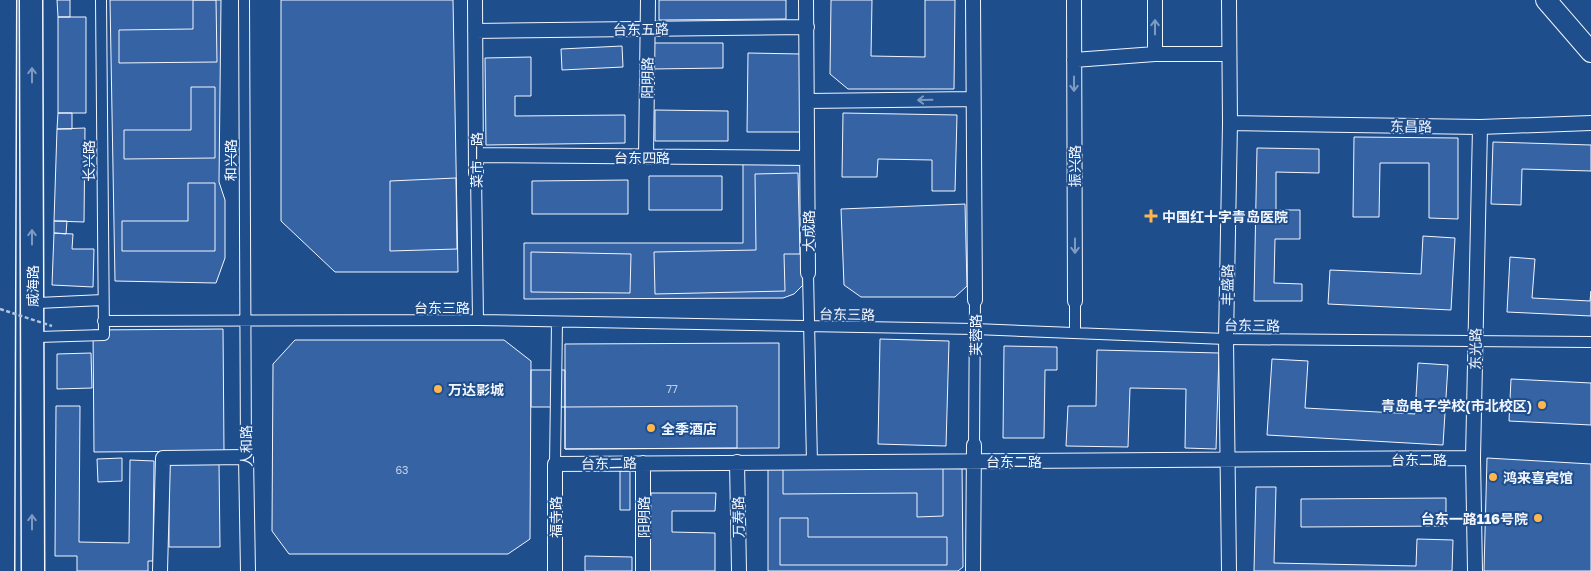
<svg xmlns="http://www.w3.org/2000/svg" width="1591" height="571" viewBox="0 0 1591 571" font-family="'Golos Text','Noto Sans SC',sans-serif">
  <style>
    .building { fill: #3563a3; stroke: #f2f6ff }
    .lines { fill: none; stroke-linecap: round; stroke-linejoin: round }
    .pedestrian-casing { stroke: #f2f6ff; stroke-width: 12 }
    .minor-casing { stroke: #f2f6ff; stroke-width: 16 }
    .secondary-casing { stroke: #f2f6ff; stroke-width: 22 }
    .primary-casing { stroke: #f2f6ff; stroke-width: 25 }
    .pedestrian { stroke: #1f4e8c; stroke-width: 10 }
    .minor { stroke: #1f4e8c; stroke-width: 14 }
    .secondary { stroke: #1f4e8c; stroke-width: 20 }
    .primary { stroke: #1f4e8c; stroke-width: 22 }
    .path-bridge { stroke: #b3c4dc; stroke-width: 2.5; stroke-dasharray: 4 2.5; stroke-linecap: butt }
    .oneway { stroke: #7e9ac0 }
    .poi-dot { fill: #ffb74d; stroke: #1f4e8c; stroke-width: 2 }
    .labels { text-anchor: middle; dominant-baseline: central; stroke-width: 4; stroke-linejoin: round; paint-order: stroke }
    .number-label { font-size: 11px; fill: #c3d1e8 }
    .street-label { font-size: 14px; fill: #f2f6ff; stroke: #1f4e8c }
    .poi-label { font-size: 14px; font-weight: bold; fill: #f2f6ff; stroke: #1f4e8c; text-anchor: start }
  </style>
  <rect width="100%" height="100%" fill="#1f4e8c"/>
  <path class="building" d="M57,0H70V17H58Z
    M110,0H221L219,182L225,200V258L216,283L115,281Z
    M193,0H216L217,62L119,63V30L193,29Z
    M281,0H453L458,272H335L281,221Z
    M659,0H786V19L659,20Z
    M831,0H872L871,56L925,57V0H955L954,89H848L830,74Z
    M58,17H86V113H58Z
    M652,43H723V68L652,69Z
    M622,46L623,67L562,70L561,49Z
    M748,53L801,54L800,132H747Z
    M531,57V96H515V116L625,115V143L486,145L485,58Z
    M191,87H215V158L124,159V130H191Z
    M655,110L728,111V141H655Z
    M58,113H72V129H57Z
    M843,113L957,115L955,191H932V160L878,159L877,177H842Z
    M85,128L84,222L54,221L57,129Z
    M1354,137L1458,138V219L1429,218V163H1380L1379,217H1353Z
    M1493,142L1591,145V171L1522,169L1521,205L1491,204Z
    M1257,148L1319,149V173L1276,172V210H1300V239H1275L1274,283L1302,284V301H1254Z
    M803,162V285L794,294L783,298L524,299V243H743V163Z
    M798,173L800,254H784L785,291L655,294L654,252L756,250L755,174Z
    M649,176H722V210H649Z
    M456,178L457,249L390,251V181Z
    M628,180V214H532V181Z
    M188,183H215V251H122V221H188Z
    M965,204L967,286L955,297H861L844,285L841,209Z
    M54,221H67L66,234L54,233Z
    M54,233L73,234L72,249H94L93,287L52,285Z
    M1423,236L1455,238L1451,310L1328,304L1330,270L1421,274Z
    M531,252L631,254L630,293L531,292Z
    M1510,257L1535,259L1532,298L1590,301L1591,291V316L1507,312Z
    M223,329L224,451L94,452L93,330Z
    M880,339L949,341L946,446L878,444Z
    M295,340H504L531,361L530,539L508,554H289L272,531L273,364Z
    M779,343V448L565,449V344Z
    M1004,346L1057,347V370H1045L1044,438H1003Z
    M1097,350L1219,353L1216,449L1185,448L1186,389L1130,388L1128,447L1066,446L1068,406H1096Z
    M91,353L92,388L57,389V354Z
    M1272,359L1308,361L1305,408L1415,414L1418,363L1448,365L1443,445L1267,435Z
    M531,370H565V407H531Z
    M1511,379L1591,383V425L1509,421Z
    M56,406H80L79,542L129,543L130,460L154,461L153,561H148V571H77V556H55Z
    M737,406V448L565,449V407Z
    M122,458V481L98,482L97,459Z
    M1487,458L1591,464V571H1484Z
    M169,463H219L220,547H169Z
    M962,463L963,567L958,571H768V465Z
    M943,468V516L917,517V493L783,494V469Z
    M620,471H630V510H620Z
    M1256,487H1276L1274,563L1416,566L1417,539L1453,540L1452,571H1254Z
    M651,493H716L715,511H672V532L715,533V571H650Z
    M1446,498V526L1301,527V499Z
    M780,518H808V537H947V565H780Z
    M585,556L632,557V571H585Z"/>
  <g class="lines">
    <g class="pedestrian-casing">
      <path id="pedestrian" d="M244,0L246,457
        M476,173L478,320
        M808,273L812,463
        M1075,301V333
        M38,303L103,300
        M103,321L478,320L975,329L1226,339L1591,342
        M38,337L104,335L101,0
        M974,445L975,300
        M555,464L557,322"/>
    </g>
    <g class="minor-casing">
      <path id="minor" d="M475,0L476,173
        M806,0L808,273
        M973,0L975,300
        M1074,0L1075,301
        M1155,0V54
        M1229,0L1230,123L1226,339L1229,571
        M475,31L807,27
        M1074,60L1155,54H1229
        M807,101L973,99
        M1230,123L1480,127L1591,123
        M476,155L807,158
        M646,157L648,0
        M737,462L739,571
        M160,571L163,458L246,457L248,571
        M555,571V464L1473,458
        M643,571V463
        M973,571L974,445
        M1475,571L1473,458L1480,127"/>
    </g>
    <g class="secondary-casing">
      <path id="secondary" d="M1546,0L1591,52"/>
    </g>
    <g class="primary-casing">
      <path id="primary" d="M31,0L33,571
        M3,571L5,0"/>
    </g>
    <use href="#pedestrian" class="pedestrian"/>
    <use href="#minor" class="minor"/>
    <use href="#secondary" class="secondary"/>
    <use href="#primary" class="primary"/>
    <path class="path-bridge" d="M0,309L52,326"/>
  </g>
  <defs><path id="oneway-shaft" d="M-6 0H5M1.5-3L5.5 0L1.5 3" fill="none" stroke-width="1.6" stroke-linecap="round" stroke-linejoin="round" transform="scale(1.25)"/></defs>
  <g class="oneway">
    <use href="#oneway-shaft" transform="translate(1155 27) rotate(-90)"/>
    <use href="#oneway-shaft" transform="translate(32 75) rotate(-90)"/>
    <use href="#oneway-shaft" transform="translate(1074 84) rotate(90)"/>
    <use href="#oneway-shaft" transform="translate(925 100) rotate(179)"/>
    <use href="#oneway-shaft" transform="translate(32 237) rotate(-90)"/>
    <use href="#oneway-shaft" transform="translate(1075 246) rotate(90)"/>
    <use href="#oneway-shaft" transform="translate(32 522) rotate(-90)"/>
  </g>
  <g class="poi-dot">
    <path d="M1148.5 208.5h5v5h5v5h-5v5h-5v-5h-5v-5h5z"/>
    <circle cx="438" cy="389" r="5"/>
    <circle cx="1542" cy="405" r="5"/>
    <circle cx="651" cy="428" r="5"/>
    <circle cx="1493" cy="477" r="5"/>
    <circle cx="1538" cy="518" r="5"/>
  </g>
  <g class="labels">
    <g class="number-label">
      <text x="672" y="388">77</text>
      <text x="402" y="469">63</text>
    </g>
    <g class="street-label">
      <text transform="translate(641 29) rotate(-1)">台东五路</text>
      <text transform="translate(647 78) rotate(-89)">阳明路</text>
      <text transform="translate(1411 126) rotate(1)">东昌路</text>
      <text x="642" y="157">台东四路</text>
      <text transform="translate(230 160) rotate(-90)">和兴路</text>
      <text transform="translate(476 160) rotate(-90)">菜市一路</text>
      <text transform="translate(88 161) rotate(-90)">长兴路</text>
      <text transform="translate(1074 166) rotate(-90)">振兴路</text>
      <text transform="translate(808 231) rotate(-90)">大成路</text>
      <text transform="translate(1227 285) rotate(-89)">丰盛路</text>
      <text transform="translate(32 286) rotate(-90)">威海路</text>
      <text x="442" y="307">台东三路</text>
      <text transform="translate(847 314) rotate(1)">台东三路</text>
      <text transform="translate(1252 325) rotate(1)">台东三路</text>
      <text transform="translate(975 335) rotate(-90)">芙蓉路</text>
      <text transform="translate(1475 349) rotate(-89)">东光路</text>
      <text transform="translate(246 446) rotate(-91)">人和路</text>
      <text x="1419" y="459">台东二路</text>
      <text x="1014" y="461">台东二路</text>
      <text transform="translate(609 463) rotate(-1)">台东二路</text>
      <text transform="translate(555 517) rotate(-90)">福寺路</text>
      <text transform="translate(643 517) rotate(-90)">阳明路</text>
      <text transform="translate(738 517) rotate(-91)">万寿路</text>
    </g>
    <g class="poi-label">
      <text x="1162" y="216">中国红十字青岛医院</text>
      <text x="448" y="389">万达影城</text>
      <text x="1532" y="405" text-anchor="end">青岛电子学校(市北校区)</text>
      <text x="661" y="428">全季酒店</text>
      <text x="1503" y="477">鸿来喜宾馆</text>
      <text x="1528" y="518" text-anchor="end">台东一路116号院</text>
    </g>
  </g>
</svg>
